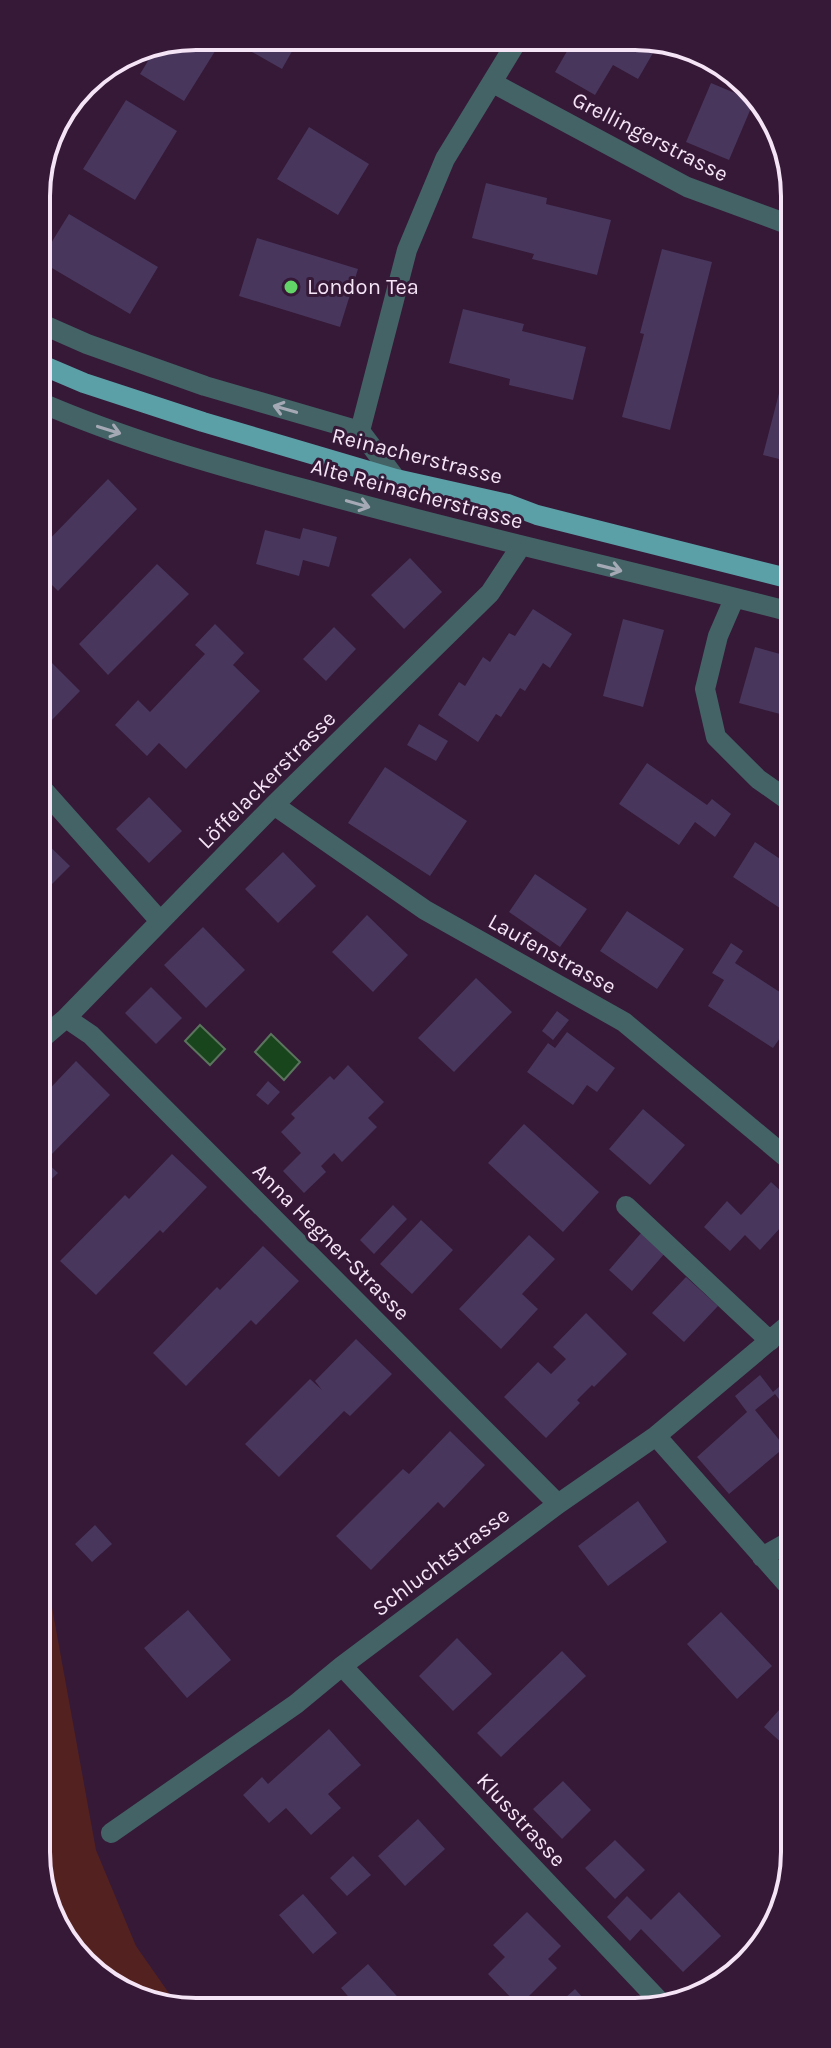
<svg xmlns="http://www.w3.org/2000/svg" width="831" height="2048" viewBox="0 0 831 2048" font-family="Karla,sans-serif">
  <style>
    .green { fill: #53211f }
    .water { fill: #19451c; stroke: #5b745d; stroke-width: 2 }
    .building { fill: #48365c }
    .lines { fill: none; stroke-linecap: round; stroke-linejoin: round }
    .minor { stroke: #436366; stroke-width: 20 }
    .major { stroke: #5ba0a7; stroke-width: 20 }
    .oneway { stroke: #a5a9b5 }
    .poi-dot { fill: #63d468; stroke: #351937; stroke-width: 3 }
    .labels { text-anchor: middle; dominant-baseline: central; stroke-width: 6; stroke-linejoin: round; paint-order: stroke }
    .street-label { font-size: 22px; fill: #f5e3f6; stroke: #351937 }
    .poi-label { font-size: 22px; fill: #f5e3f6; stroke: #351937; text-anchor: start }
    .rim { fill: none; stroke: #f5e3f6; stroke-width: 4 }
  </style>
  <rect width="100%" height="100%" fill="#351937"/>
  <path class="green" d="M40,1541L96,1850L136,1946L180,2009H165L83,1965L41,1893Z"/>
  <path class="water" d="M200,1025L225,1049L210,1065L185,1041Z
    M271,1034L300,1062L284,1080L255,1052Z"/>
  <path class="building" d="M198,36L217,48L184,101L140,74L159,43Z
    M224,36L296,37H300L282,69Z
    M574,39H661L638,79L613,65L595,95L555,72Z
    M711,83L754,101L729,160L686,142Z
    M126,100L177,131L135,200L83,169Z
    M309,127L369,164L338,215L277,179Z
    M486,183L547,198L546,204L611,220L597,275L532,259L534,254L472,238Z
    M69,214L158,267L130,314L40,261Z
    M257,238L358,269L340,327L239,296Z
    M662,249L712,262L670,430L622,417L644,334L640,333Z
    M463,309L524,324L522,331L586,347L573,400L509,385L510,379L449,363Z
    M789,334H790L791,462L763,455L785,370L780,369Z
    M108,479L137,509L58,591L38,571L37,552Z
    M303,528L337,537L329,567L303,560L299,576L256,564L265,530L300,539Z
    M410,558L442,592L404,629L371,595Z
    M157,564L189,594L108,675L79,644Z
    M533,609L572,634L550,668L543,663L525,691L520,688L501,717L496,714L478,742L438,715L459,682L465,686L483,657L490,662L509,633L515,636Z
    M623,619L664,630L643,707L603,696Z
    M215,624L244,653L233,665L260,691L186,769L159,743L147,756L115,725L138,700L150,712L205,654L195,645Z
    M334,627L356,649L326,681L303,659Z
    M755,647L791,657V688L784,715L739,703Z
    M38,649L80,691L49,723L38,713Z
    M419,724L448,741L436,761L407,745Z
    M647,763L707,805L712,799L731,814L715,837L695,822L679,845L619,804Z
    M385,767L467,821L430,876L348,823Z
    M149,797L182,831L149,863L116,829Z
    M38,835L70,866L38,898Z
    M755,842L792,867V916L733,877Z
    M283,852L316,886L278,923L245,889Z
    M535,874L587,909L560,947L509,912Z
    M627,911L684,949L657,989L600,951Z
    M367,915L408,955L373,992L332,952Z
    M203,927L245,970L206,1008L164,965Z
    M731,943L743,951L735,963L792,1000V1028L789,1025L773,1048L708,1006L724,980L712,973Z
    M476,978L512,1012L454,1072L418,1038Z
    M151,987L182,1018L156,1044L125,1013Z
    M557,1011L569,1020L553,1040L542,1031Z
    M567,1032L615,1068L597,1092L587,1085L573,1105L527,1072L548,1043L555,1048Z
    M76,1061L110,1095L45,1161L58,1173L39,1191V1100Z
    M348,1065L384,1102L368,1118L377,1127L342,1162L334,1153L321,1166L326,1172L304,1193L283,1171L301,1153L281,1132L295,1118L291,1114L330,1076L334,1080Z
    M268,1081L280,1092L268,1105L256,1095Z
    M643,1109L685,1145L650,1185L609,1149Z
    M524,1124L599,1192L563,1232L488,1163Z
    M172,1154L207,1187L163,1233L160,1230L96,1295L60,1261L125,1195L129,1199Z
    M771,1182L793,1202V1214L760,1250L745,1235L730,1251L704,1227L727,1201L741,1215Z
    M393,1205L407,1219L374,1254L360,1240Z
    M421,1220L453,1250L412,1294L380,1264Z
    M642,1232L665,1253L632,1291L609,1270Z
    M529,1235L555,1259L522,1294L538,1309L501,1349L459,1309Z
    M263,1246L299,1281L256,1325L251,1320L186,1386L153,1353L217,1287L220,1290Z
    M686,1277L718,1306L684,1342L652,1313Z
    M586,1313L627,1354L594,1387L592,1385L577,1400L580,1403L546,1438L504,1397L538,1362L551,1374L566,1359L553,1347Z
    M356,1339L392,1374L350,1416L344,1411L279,1477L245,1444L310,1379L322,1390L315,1381Z
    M760,1375L773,1392L793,1375V1417L775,1394L755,1410L785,1447L729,1494L697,1457L747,1412L735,1396Z
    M450,1431L485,1465L444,1508L438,1502L371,1570L336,1536L403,1469L409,1474Z
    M638,1501L667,1542L608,1586L578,1546Z
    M95,1525L112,1544L92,1562L75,1544Z
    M188,1610L231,1660L187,1698L144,1648Z
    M721,1612L772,1666L737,1699L687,1644Z
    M457,1638L492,1674L453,1711L419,1676Z
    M562,1651L586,1676L501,1757L477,1733Z
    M794,1693V1754L764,1727Z
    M329,1729L361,1765L328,1794L341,1808L311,1835L286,1808L269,1823L243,1795L262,1777L268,1784Z
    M563,1781L591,1810L562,1839L533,1809Z
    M418,1819L445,1849L405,1886L378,1856Z
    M615,1840L645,1870L615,1899L585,1868Z
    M353,1856L371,1875L347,1896L330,1878Z
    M679,1892L721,1936L683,1972L641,1929L630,1941L607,1917L627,1896L651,1920Z
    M303,1894L337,1933L313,1954L279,1915Z
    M527,1912L561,1946L548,1959L557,1968L519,2006L488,1974L505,1957L493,1945Z
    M368,1964L404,2004L399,2008H358L341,1988Z
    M575,1989L591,2007H555Z"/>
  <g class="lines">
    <path class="minor" d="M493,83L687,187L790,225
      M52,128L59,117
      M37,322L87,344L205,386L360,431L396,479
      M37,401C124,439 216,465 308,490C468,535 630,570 791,612
      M360,431L407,250L445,159L519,38
      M734,599L718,636L705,689L716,737L758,779L792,803
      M38,784L160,921
      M274,805L425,910L624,1022L793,1163
      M66,1018L91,1035L558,1504
      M39,1041L66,1018L274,805L490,593L521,546
      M626,1206L770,1341
      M656,1436L794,1592
      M762,1557L794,1539
      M342,1666L665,2007
      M111,1833L296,1704L342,1666L558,1504L656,1436L793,1321"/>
    <path class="major" d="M37,363L84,383L203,422L396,479L508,504L537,515L791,579"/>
  </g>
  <defs><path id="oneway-shaft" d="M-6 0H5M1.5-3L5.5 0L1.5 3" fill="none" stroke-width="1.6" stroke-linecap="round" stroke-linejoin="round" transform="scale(2)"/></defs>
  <g class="oneway">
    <use href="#oneway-shaft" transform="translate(285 409) rotate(-164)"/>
    <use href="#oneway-shaft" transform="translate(109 430) rotate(17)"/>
    <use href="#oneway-shaft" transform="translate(358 504) rotate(16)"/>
    <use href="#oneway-shaft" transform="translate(610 568) rotate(14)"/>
  </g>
  <circle class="poi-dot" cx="291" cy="287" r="8"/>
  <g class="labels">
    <g class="street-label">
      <text transform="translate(650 137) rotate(27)">Grellingerstrasse</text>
      <text transform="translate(417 456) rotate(14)">Reinacherstrasse</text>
      <text transform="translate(417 494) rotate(15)">Alte Reinacherstrasse</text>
      <text transform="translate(267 780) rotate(-45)">Löffelackerstrasse</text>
      <text transform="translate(552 954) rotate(29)">Laufenstrasse</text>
      <text transform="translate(331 1242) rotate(45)">Anna Hegner-Strasse</text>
      <text transform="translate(441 1562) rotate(-37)">Schluchtstrasse</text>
      <text transform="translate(521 1820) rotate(47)">Klusstrasse</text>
    </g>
    <g class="poi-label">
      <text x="307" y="287">London Tea</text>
    </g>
  </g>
  <path d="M0 0H831V2048H0ZM196 50H635A146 146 0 0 1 781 196V1852A146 146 0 0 1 635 1998H196A146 146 0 0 1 50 1852V196A146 146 0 0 1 196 50Z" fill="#351937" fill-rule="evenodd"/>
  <path class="rim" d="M196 50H635A146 146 0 0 1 781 196V1852A146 146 0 0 1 635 1998H196A146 146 0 0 1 50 1852V196A146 146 0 0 1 196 50Z"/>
</svg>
